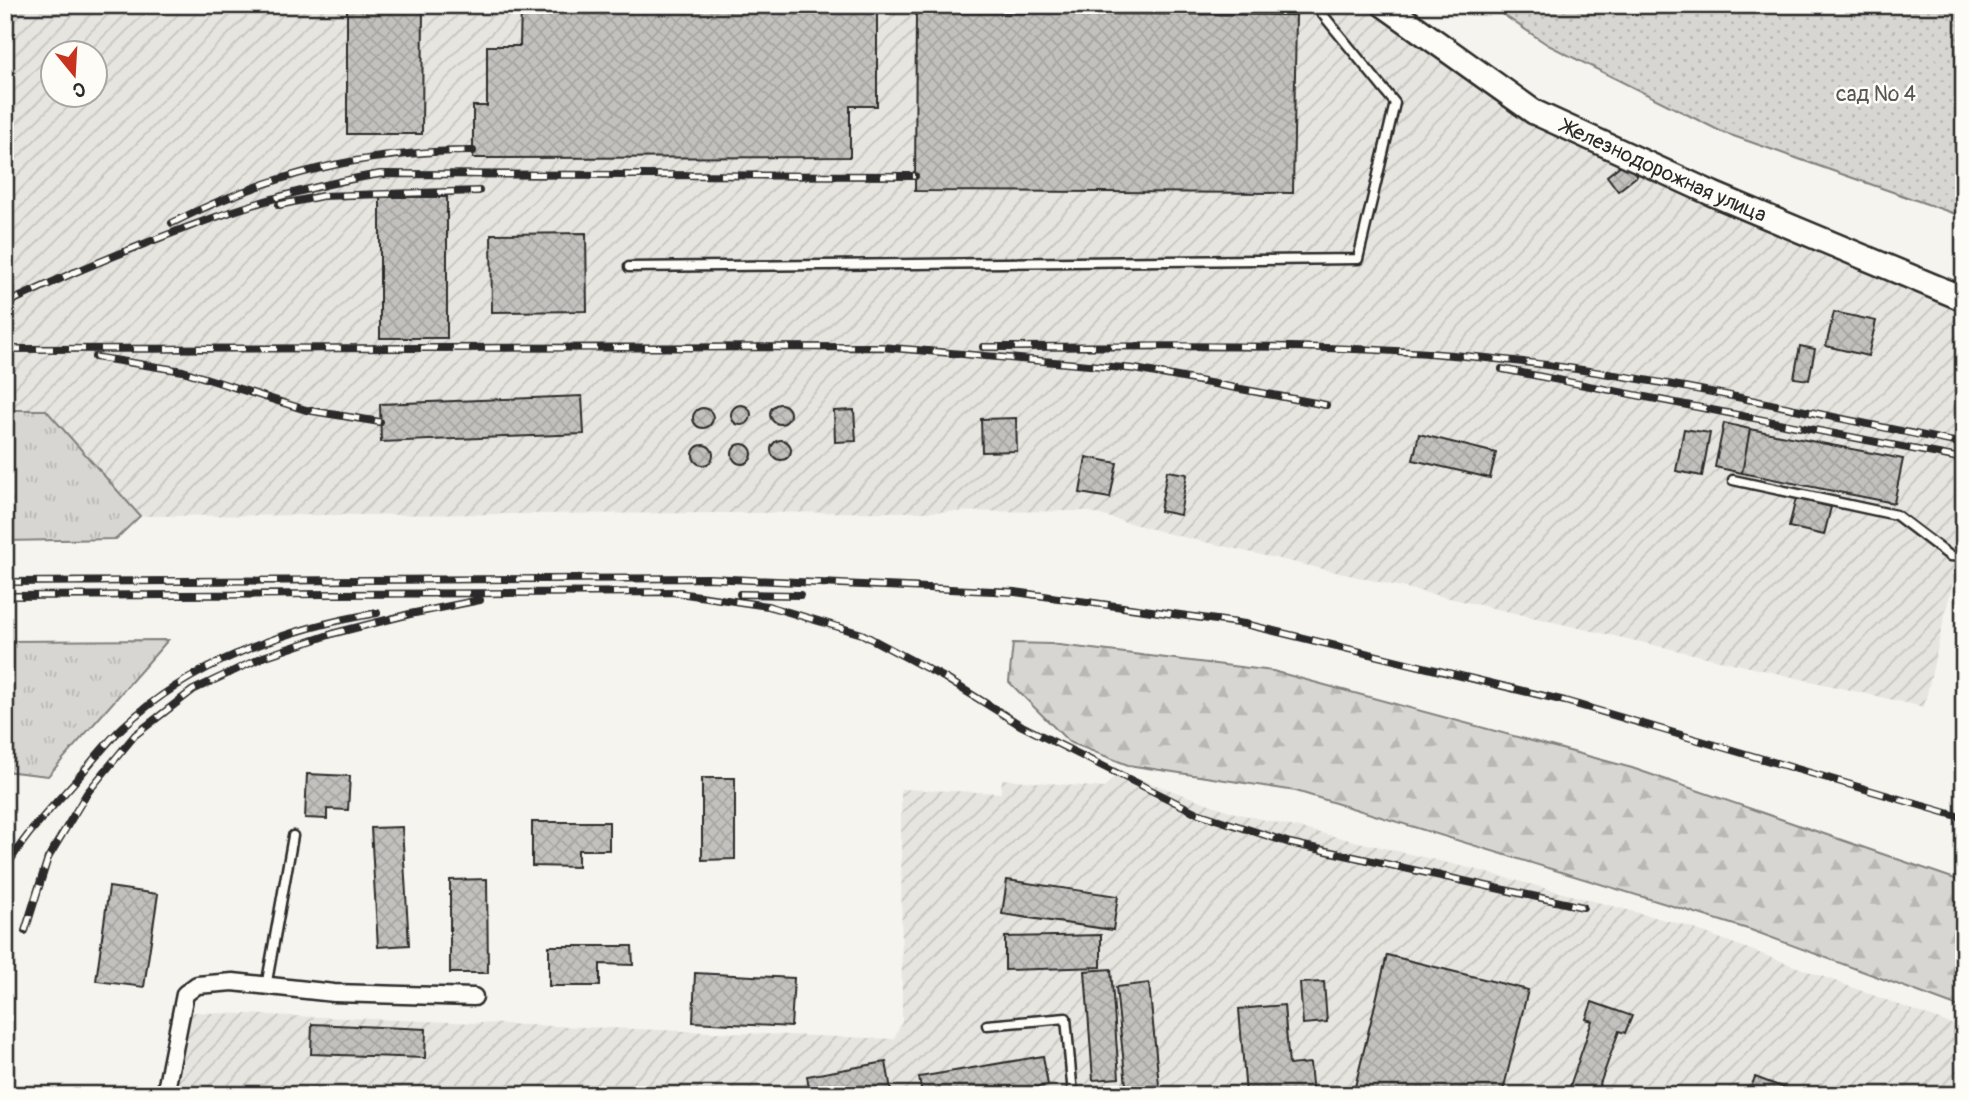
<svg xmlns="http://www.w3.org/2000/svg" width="1969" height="1100" viewBox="0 0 1969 1100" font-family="Pangolin,sans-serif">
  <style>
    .industrial { fill: url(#industrial-furrows); fill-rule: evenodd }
    .forest { fill: url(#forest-firs); stroke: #81807e; stroke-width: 2 }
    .park { fill: url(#park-tufts); stroke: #81807e; stroke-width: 2 }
    .garden { fill: url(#garden-dots); stroke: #81807e; stroke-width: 2 }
    .building { fill: url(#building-cross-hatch); stroke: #2b2b2b; stroke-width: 2 }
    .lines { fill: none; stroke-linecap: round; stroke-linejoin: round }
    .lane-casing { stroke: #2b2b2b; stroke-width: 13 }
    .street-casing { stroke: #2b2b2b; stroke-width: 21 }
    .secondary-casing { stroke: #2b2b2b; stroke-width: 28 }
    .lane { stroke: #fdfcf7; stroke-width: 8 }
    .street { stroke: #fdfcf7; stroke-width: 16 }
    .secondary { stroke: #fdfcf7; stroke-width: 23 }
    .rail-casing { stroke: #2b2b2b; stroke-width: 8 }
    .rail { stroke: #fdfcf7; stroke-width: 5; stroke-dasharray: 16; stroke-linecap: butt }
    .labels { text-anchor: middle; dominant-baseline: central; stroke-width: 5; stroke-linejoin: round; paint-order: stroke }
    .park-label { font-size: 21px; fill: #565655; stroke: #fdfcf7 }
    .street-label { font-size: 21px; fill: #2b2b2b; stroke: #fdfcf7 }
  </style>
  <defs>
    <pattern id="industrial-furrows" width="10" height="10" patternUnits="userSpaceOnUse" patternTransform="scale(1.75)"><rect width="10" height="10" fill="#e6e5e0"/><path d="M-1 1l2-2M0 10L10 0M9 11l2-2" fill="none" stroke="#c5c5c0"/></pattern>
    <pattern id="forest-firs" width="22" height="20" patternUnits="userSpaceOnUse" patternTransform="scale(1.75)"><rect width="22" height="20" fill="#d7d6d2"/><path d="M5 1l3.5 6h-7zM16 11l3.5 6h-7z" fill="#b9b8b4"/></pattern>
    <pattern id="park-tufts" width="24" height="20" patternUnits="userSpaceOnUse" patternTransform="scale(1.75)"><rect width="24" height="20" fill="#d7d6d2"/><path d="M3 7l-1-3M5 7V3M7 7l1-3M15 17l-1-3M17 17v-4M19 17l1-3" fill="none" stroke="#b9b8b4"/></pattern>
    <pattern id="garden-dots" width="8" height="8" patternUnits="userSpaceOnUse" patternTransform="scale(1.75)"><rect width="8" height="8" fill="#d7d6d2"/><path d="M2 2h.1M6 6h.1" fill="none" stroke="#b9b8b4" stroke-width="1.8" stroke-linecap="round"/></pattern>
    <pattern id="building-cross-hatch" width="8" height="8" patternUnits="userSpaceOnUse" patternTransform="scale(1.75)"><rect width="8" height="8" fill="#c2c1be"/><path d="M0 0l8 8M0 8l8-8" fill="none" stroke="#a7a6a3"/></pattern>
  </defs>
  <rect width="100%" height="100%" fill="#f5f4ef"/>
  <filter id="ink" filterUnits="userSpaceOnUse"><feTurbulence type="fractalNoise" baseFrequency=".0143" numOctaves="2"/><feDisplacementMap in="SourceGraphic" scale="14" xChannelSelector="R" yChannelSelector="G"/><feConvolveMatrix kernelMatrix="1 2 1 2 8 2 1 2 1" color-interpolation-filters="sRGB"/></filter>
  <g filter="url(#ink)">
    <path class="industrial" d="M5,5H1391L1566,126L1964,298V532L1924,707L1170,534L1086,511L140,516L46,410H5ZM52,52H94V94H52Z
      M1119,772L1235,813L1469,868L1684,925L1964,1029V1095H175L190,1012L894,1039L902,1022L901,789L1001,793L1002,779L1104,788Z"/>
    <path class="forest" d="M1013,643L1051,644L1273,671L1632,768L1964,882V1009L1751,930L1296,791L1128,765L1069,742L1009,682Z"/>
    <path class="park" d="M5,410H46L140,516L116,539L5,541Z
      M168,640L48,776L5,771V641Z"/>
    <path class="garden" d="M1489,5H1964V217L1722,132L1548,45Z"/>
    <path class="building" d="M347,5H423L422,134H347Z
      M521,5H877V106H850V157L473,158V106H487V46H520Z
      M916,12L1296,15L1293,193L915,191Z
      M1626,161L1637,176L1618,191L1607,176Z
      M380,197H447V338H380Z
      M586,233L587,311L492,312L491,234Z
      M1834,312L1876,321L1868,356L1826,346Z
      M1800,346L1815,349L1809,380L1794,378Z
      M582,396L584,434L381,442L380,404Z
      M770 414a10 10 0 1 1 20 0a10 10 0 1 1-20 0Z
      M731 415a10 10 0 1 1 20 0a10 10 0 1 1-20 0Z
      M693 418a10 10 0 1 1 20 0a10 10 0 1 1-20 0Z
      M854,410L856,441L835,442L834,411Z
      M1016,418L1017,451L982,452L981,419Z
      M1724,423L1750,429L1742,473L1715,467Z
      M1684,429L1710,433L1702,476L1676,471Z
      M1750,429L1903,459L1894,503L1742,473Z
      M1419,434L1496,453L1490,478L1413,460Z
      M771 450a10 10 0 1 1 20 0a10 10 0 1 1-20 0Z
      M732 454a10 10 0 1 1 20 0a10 10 0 1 1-20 0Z
      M693 455a10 10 0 1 1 20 0a10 10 0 1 1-20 0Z
      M1086,457L1117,463L1110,498L1080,493Z
      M1167,471L1187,474L1180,515L1160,511Z
      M1796,498L1831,507L1824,535L1789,527Z
      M307,774L350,776L348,810L327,809V819L305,818Z
      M702,778H735V859L702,860Z
      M532,822H609V850H578V867L532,866Z
      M402,827L409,945L378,947L371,828Z
      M487,879L488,973H450V880Z
      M1007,880L1118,896L1113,930L1002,914Z
      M109,887L158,894L144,987L96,981Z
      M1101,935V967L1005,970V937Z
      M549,946H632L633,965L600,964V986H549Z
      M1387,955L1528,990L1502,1095H1353Z
      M1111,969L1119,1078L1093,1080L1085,971Z
      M695,973L794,978L791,1027L693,1022Z
      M1324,982L1327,1022L1303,1024L1300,983Z
      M1149,983L1160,1095H1127L1116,987Z
      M1592,1002L1632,1016L1625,1033L1619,1031L1596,1095H1567L1592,1021L1586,1019Z
      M1284,1005L1289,1065L1310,1063L1313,1095H1246L1239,1009Z
      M312,1024L426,1029L425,1058L311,1054Z
      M1043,1056L1048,1085L1019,1091L1020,1095H922L919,1077Z
      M886,1062L892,1095H810L807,1076Z
      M1755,1077L1803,1095H1748Z"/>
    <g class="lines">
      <g class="lane-casing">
        <path id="lane" d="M479,6V5
          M629,267L1358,259L1395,103L1315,5
          M1733,480L1896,515L1950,556L1964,557
          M266,987L293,836
          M987,1025L1066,1018L1073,1095"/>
      </g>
      <g class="street-casing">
        <path id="street" d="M165,1095L185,994L197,985L233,982L334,993L474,997"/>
      </g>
      <g class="secondary-casing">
        <g id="secondary">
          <path id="s1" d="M1384,5L1534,112L1713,194L1964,299"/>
        </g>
      </g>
      <use href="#lane" class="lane"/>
      <use href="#street" class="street"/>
      <use href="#secondary" class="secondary"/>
      <g class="rail-casing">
        <path id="rail" d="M279,205L322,196L479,191
          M172,223C269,174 364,151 473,151
          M66,276C168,233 270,192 380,174L915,176
          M5,304L75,272
          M983,347C1154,347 1326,341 1496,359C1653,375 1809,413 1964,444
          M5,349L881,347L1135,369L1326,405
          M95,357L183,371L306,410L380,422
          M1502,369L1964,459
          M5,582L709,578L1015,592L1245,624L1565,701L1964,818
          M672,592L768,606L862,634L945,678L1022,726L1197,813L1290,843L1583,907
          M740,594L800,595
          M5,596L681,592
          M5,870C22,838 46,814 70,787C88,767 104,745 123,727C191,663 287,628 377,613
          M25,931L48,858L87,793L135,735L193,690L263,657L335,633L410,614L480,600"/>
      </g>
      <use href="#rail" class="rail"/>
    </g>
  </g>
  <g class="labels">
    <g class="park-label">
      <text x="1876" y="94">сад № 4</text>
    </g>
    <g class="street-label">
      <text stroke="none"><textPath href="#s1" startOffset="327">Железнодорожная улица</textPath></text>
    </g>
  </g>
  <rect width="1969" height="1100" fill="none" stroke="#fdfcf7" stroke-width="28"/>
  <rect x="14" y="14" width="1941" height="1072" fill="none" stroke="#2b2b2b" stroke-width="2.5" filter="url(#ink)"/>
  <g transform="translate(74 74) rotate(162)"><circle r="33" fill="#fdfcf7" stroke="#a9a8a5" stroke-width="2"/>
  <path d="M0-5L12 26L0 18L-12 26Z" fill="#c8321e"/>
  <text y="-10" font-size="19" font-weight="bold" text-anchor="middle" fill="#2b2b2b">С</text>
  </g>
</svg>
